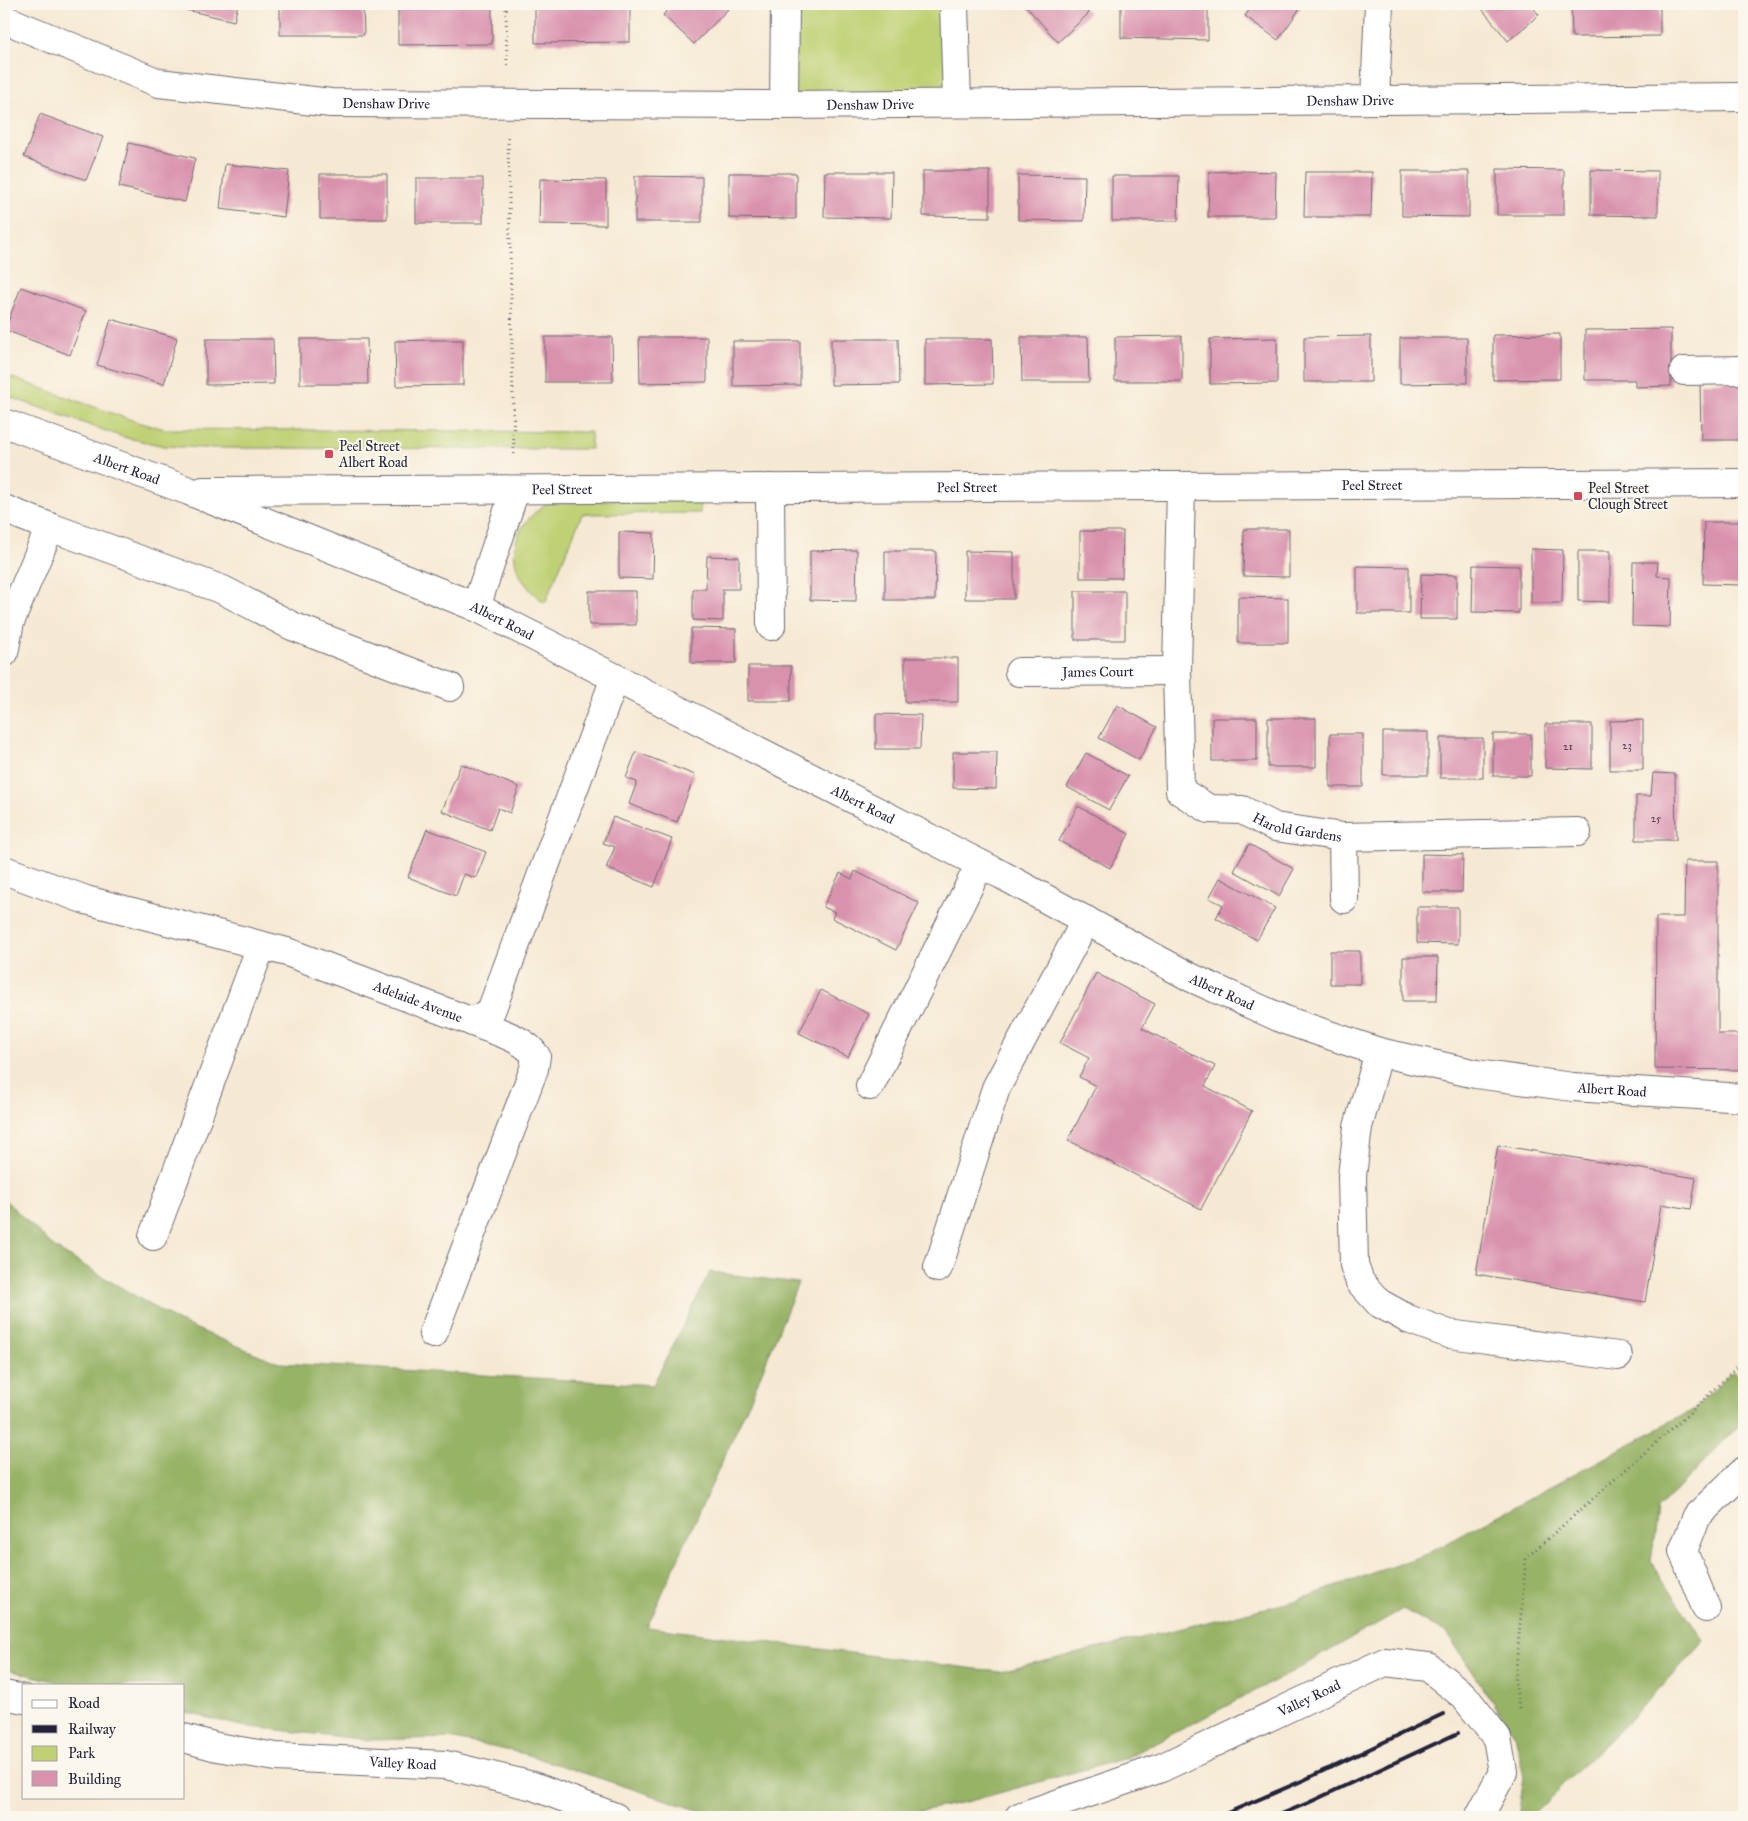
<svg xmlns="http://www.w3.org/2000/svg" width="1748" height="1821" viewBox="0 0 1748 1821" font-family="'IM FELL Great Primer',serif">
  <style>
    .green { fill: #bfd174; stroke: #707a58 }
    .forest { fill: #97b366; stroke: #5c6a50 }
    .building { fill: #d992ae }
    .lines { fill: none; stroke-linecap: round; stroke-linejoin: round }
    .minor-casing { stroke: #6c6870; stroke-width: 30 }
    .path { stroke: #6c6870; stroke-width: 3; stroke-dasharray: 1 4; stroke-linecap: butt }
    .minor { stroke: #fff; stroke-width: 28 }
    .rail { stroke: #22223b; stroke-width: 4 }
    .poi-dot { fill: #d1495b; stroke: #fbf7ec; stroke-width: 2 }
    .labels { text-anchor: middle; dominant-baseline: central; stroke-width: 4; stroke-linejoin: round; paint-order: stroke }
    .number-label { font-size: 11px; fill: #503e58 }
    .street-label { font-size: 14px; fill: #22223b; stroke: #fbf7ec }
    .poi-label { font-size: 14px; fill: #22223b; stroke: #fbf7ec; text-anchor: start }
  </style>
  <rect width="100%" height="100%" fill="#fbf7ec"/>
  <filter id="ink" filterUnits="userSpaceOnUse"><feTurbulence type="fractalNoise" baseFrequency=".02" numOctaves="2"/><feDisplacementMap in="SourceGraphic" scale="10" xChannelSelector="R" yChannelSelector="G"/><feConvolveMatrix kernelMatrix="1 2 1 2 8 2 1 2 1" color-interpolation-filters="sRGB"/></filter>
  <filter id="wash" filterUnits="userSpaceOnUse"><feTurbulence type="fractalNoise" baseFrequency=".0096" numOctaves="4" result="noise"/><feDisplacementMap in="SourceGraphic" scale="20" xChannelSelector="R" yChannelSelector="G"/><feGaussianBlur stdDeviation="1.12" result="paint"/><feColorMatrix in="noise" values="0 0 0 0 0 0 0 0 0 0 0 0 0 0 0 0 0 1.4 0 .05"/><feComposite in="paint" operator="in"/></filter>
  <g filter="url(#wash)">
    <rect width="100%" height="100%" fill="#f6e9d3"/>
    <path class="green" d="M785,4H954L957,103L784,105Z
      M4,375L140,423L166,429L591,432V449L203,448L164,446L123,437L4,395Z
      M700,497V513L582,514L545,603C504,573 504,532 547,503Z"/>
    <path class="forest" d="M4,1199L55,1248L177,1321L279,1363L653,1385L710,1272L798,1283L752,1396L647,1627L1000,1672L1295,1601L1427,1554L1693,1410L1733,1371L1744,1380V1420L1658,1510L1651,1562L1704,1642L1668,1681L1531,1817H1518L1524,1777L1514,1735L1447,1633L1403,1609L1288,1674L1126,1758L970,1801L892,1817H719L525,1754L450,1738L370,1740L241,1726L184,1712V1685H70L4,1669Z"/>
    <g id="blocks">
      <path class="building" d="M160,4H238L234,21Z
        M280,4H363L364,35H280Z
        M398,4H492V44L398,45Z
        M630,4V42L535,43V5Z
        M674,4H733L694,44L663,15Z
        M1024,4H1080L1089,13L1058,42Z
        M1121,4H1208V40L1121,38Z
        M1254,4H1303L1278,40L1245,16Z
        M1478,4H1530L1539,15L1508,41Z
        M1571,4H1660V36L1572,37Z
        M4,96L11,100L4,114Z
        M40,114L103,137L86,180L24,157Z
        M129,143L195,158L185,202L119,187Z
        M225,164L289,171L284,217L220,209Z
        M1497,169L1564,170V215H1497Z
        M1591,170L1658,171V216L1591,215Z
        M923,171H990V217L923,216Z
        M1242,171L1276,172L1275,217H1208L1209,172Z
        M1402,171H1469V217L1402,216Z
        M825,172H892L891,218L824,217Z
        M1305,172H1372L1371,217H1304Z
        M729,173H796V219L729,218Z
        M320,174H387V219H320Z
        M1018,175L1085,176L1084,221L1018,220Z
        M635,176L702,177V222H635Z
        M1112,176H1179L1178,221H1112Z
        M416,178H483V223H416Z
        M540,179L606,180V225L539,224Z
        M21,287L86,311L70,355L5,330Z
        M111,319L177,338L164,384L97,365Z
        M1671,329V386L1635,387V380H1585V330Z
        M1560,334V379L1493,380V335Z
        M1182,336V381H1115V337Z
        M1371,336V382H1304V337Z
        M545,337H612L613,382H545Z
        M639,337H707V382L640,383Z
        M1021,337H1088L1089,382H1022Z
        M1277,338V383L1210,384V339Z
        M1400,338H1467V383L1400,384Z
        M206,339H273L274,384L206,385Z
        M300,339H367L368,384H300Z
        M831,339H898L899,384L831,385Z
        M925,339H992L993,384L925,385Z
        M429,340H463V385L396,386L395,341Z
        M733,341H800V385L733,386Z
        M1700,382H1744V440H1701Z
        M1704,522H1744V585L1703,584Z
        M1244,529H1289V577L1243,576Z
        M1080,531H1123L1122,578H1080Z
        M619,532L654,533L653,579L619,578Z
        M1531,549L1563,550L1562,603H1531Z
        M857,550L856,601L810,600V551Z
        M885,551H936L935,600H885Z
        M965,551L1014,552V599H965Z
        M1578,551H1610V602L1578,601Z
        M707,556L739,557V589H723V621L693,620V589H706Z
        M1633,562H1658L1657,576L1671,577L1670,627L1632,626Z
        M1473,565L1519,566V613L1472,612Z
        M1357,566L1409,567V613H1357Z
        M1421,574L1457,575V619H1420Z
        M589,591H636V625H589Z
        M1075,591H1125V640H1075Z
        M1238,597L1288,598V643H1238Z
        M691,628L736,629V663H691Z
        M905,658H958V702H905Z
        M748,666H791V701H748Z
        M1117,705L1157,727L1139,760L1099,738Z
        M876,714L921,715L920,749H876Z
        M1212,718H1257V761H1212Z
        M1268,718H1316V767H1268Z
        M1643,720V770H1610V721Z
        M1545,724H1592V769L1545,768Z
        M1383,732H1428V775H1383Z
        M1330,734H1363V787H1330Z
        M1493,734H1531V776H1493Z
        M1440,738H1483V778H1440Z
        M636,752L695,775L677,822L629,804L637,782L626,778Z
        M953,752H997L996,789L953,788Z
        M1086,753L1128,776L1109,810L1067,787Z
        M461,764L519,787L510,813L498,808L490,830L442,811Z
        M1653,773L1675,774L1676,840H1636V796H1651Z
        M1078,806L1129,834L1110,868L1059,841Z
        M613,817L672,839L654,887L606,868L615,847L603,843Z
        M427,829L486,852L476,878L464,874L456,896L408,877Z
        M1249,844L1294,869L1279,896L1234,871Z
        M1422,854L1463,855L1462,892H1422Z
        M1685,861H1718V1034H1744V1070L1655,1069L1656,917H1684Z
        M855,871L919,903L896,950L832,918L835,912L823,907L840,873L852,879Z
        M1220,878L1275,908L1257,940L1216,918L1223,905L1209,898Z
        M1417,907H1458V944L1417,943Z
        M1330,951H1360V984H1330Z
        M1403,957H1438L1437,1001H1403Z
        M1096,973L1155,1004L1142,1028L1215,1066L1205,1086L1252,1111L1201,1209L1068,1140L1096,1086L1079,1077L1089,1058L1060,1043Z
        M821,990L869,1014L848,1057L799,1033Z
        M1498,1145L1696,1178L1691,1209L1661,1204L1645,1302L1476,1274Z"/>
    </g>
  </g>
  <g filter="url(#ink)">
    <use href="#blocks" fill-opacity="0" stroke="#6c6870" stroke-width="1"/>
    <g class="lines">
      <g class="minor-casing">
        <g id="minor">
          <path d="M954,4L957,103"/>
          <path id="s1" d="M4,19L159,83L331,103L784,105L1744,97"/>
          <path d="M1375,99L1379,4"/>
          <path d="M784,105L785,4"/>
          <path d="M1684,371L1744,370"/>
          <path id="s2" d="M4,423L189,491L476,607L1002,875L1192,978L1285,1020L1379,1052L1476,1074L1573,1087L1744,1098"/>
          <path id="s3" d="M1181,486L1177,671L1180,791L1209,809L1242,810L1275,827L1343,837L1577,832"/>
          <path d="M770,488L771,626"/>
          <path id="s4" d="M203,491L1744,483"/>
          <path d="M4,509L50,527L10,622L4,653"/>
          <path d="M50,527L223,590L292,626L450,687"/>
          <path d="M476,607L515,490"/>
          <path id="s5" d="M1019,672L1177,671"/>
          <path d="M1343,837L1344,899"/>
          <path id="s6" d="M4,870L86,900L287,952L473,1022L491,1011L615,678"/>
          <path d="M1379,1052L1358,1127L1352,1176L1354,1265L1360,1282L1379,1303L1408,1319L1449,1334L1618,1356"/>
          <path d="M870,1086L980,864"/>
          <path d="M153,1236L261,946"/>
          <path d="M938,1268L996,1088L1086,920"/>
          <path d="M433,1334L534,1069L536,1056C523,1037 493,1031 473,1022"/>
          <path d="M1706,1608L1683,1551L1697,1516L1744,1471"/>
          <path d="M4,1695L24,1699"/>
          <path id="s7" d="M184,1738L217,1747L276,1757L446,1765L533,1786L615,1817"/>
          <path id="s8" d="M1019,1817L1161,1768L1385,1662L1428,1667L1464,1696L1497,1738L1503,1772L1479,1817"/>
        </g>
      </g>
      <path class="path" d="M506,4L507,69
        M508,138L514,456
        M1519,1709L1515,1680L1526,1558L1693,1410L1744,1360"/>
      <use href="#minor" class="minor"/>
      <path class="rail" d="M1218,1817L1304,1780L1443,1714
        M1274,1817L1308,1803L1458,1733"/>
    </g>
  </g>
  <g class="poi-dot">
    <rect x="324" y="449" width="10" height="10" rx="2.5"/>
    <rect x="1573" y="491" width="10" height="10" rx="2.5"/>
  </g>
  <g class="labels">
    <g class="number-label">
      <text x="1627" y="745">23</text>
      <text x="1568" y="746">21</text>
      <text x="1656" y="818">25</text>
    </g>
    <g class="street-label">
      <text stroke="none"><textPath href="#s1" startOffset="1360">Denshaw Drive</textPath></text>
      <text stroke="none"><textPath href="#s1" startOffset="396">Denshaw Drive</textPath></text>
      <text stroke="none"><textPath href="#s1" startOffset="880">Denshaw Drive</textPath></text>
      <text stroke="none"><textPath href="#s2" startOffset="131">Albert Road</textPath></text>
      <text stroke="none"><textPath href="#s4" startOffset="1169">Peel Street</textPath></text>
      <text stroke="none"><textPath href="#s4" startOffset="764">Peel Street</textPath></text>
      <text stroke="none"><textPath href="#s4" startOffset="359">Peel Street</textPath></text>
      <text stroke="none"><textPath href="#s2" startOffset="536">Albert Road</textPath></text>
      <text stroke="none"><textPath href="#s5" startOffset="79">James Court</textPath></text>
      <text stroke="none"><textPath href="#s2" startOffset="941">Albert Road</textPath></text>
      <text stroke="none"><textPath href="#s3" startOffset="431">Harold Gardens</textPath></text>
      <text stroke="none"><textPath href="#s2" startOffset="1346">Albert Road</textPath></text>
      <text stroke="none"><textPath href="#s6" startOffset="435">Adelaide Avenue</textPath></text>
      <text stroke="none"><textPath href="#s2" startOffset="1751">Albert Road</textPath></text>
      <text stroke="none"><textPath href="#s8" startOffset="314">Valley Road</textPath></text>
      <text stroke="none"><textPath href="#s7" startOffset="221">Valley Road</textPath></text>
    </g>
    <g class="poi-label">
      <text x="339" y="446">Peel Street<tspan x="339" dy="16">Albert Road</tspan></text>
      <text x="1588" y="488">Peel Street<tspan x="1588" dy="16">Clough Street</tspan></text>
    </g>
  </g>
  <rect width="1748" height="1821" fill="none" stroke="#fbf7ec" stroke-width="20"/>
  <rect x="22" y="1684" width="162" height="115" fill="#fbf7ec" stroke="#a4a2a5"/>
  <rect x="32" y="1700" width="25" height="8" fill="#ffffff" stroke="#a4a2a5"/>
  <text x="68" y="1708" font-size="15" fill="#22223b">Road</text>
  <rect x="32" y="1725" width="25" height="8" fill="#22223b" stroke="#a4a2a5"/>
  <text x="68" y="1734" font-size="15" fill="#22223b">Railway</text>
  <rect x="32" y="1746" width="25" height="15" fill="#bfd174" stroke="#a4a2a5"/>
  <text x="68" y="1758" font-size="15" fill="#22223b">Park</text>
  <rect x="32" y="1771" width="25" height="15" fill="#d992ae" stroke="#a4a2a5"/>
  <text x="68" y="1784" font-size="15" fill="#22223b">Building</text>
</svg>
